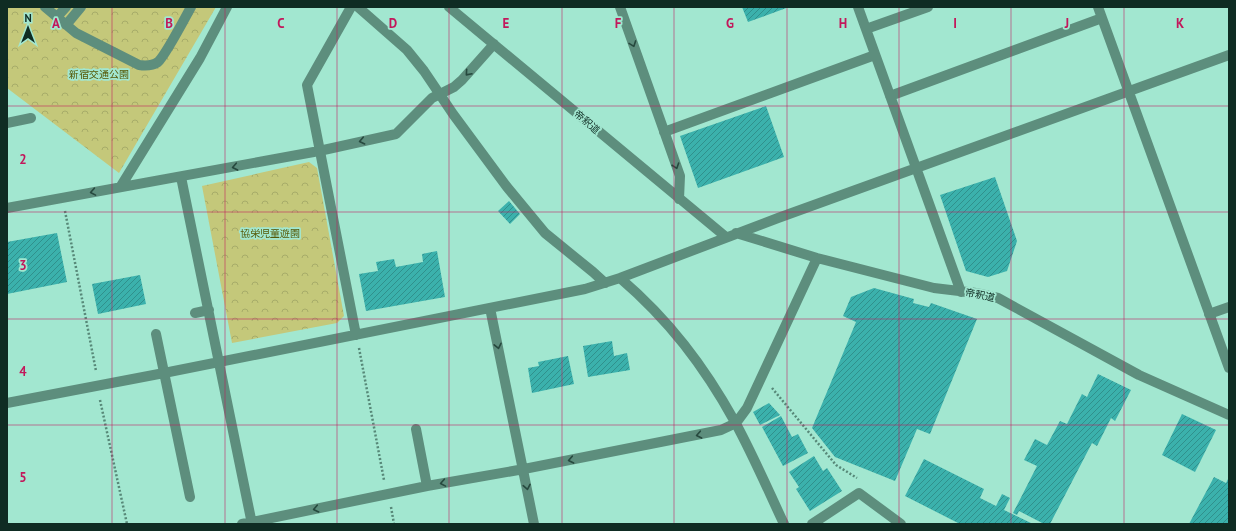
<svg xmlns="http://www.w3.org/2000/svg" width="1236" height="531" viewBox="0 0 1236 531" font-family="'PT Sans','Noto Sans JP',sans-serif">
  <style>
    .park { fill: url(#park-crowns) }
    .building { fill: url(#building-hatch) }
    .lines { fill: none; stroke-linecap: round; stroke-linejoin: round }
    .path { stroke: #578878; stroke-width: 2.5; stroke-dasharray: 2 2; stroke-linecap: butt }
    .minor { stroke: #5d8e7d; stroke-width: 10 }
    .oneway { stroke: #26493e }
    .grid { fill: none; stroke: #c2185b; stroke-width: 1; stroke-opacity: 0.55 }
    .labels { text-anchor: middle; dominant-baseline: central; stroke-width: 3.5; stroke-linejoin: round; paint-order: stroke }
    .park-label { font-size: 10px; fill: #565806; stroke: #a2e7d0 }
    .street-label { font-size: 10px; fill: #0f2c23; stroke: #a2e7d0 }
    .grid-label { font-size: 13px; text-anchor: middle; font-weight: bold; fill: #c2185b; stroke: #a2e7d0; stroke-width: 3.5; stroke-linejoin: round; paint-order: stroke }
  </style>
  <defs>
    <pattern id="park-crowns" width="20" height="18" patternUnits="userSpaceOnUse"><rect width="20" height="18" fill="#c4c87a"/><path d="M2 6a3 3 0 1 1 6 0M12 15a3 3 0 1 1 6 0" fill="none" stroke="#a7ac69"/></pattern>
    <pattern id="building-hatch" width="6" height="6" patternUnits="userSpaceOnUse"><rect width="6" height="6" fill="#3bb1ac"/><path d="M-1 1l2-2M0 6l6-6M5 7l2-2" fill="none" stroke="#30908c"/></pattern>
  </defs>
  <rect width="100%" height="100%" fill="#a2e7d0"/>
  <path class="park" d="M7,7H216L119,173L7,88Z
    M309,162L317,168L344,316L337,323L232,343L202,186Z"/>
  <path class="building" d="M742,7H789L748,22Z
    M766,106L784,157L698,188L680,136Z
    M995,177L1017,241L1007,271L988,277L966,271L940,195Z
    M509,201L520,214L510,224L498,211Z
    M57,233L67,282L7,294V242Z
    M437,251L445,297L366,311L359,274L378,271L376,262L394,259L396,267L423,262L422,254Z
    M140,275L146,304L98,314L92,284Z
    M874,288L914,299L913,303L929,307L931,303L977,319L930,434L917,429L895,481L835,457L812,428L856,322L843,316L851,297Z
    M612,341L614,356L627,353L630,370L588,377L583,346Z
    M568,356L574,384L532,393L528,368L539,366L538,362Z
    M1098,374L1131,390L1115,421L1111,418L1097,446L1092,443L1050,524H1044L1019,511L1017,515L1013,513L1037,466L1024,460L1035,439L1047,445L1060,421L1067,424L1082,394L1087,397Z
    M769,403L780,415L760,425L753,412Z
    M1182,414L1216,430L1195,472L1162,455Z
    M781,416L792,437L798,434L808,453L783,466L762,427Z
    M814,456L823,471L827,468L842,491L810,511L796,489L799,487L789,472Z
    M924,459L984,489L980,498L996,506L1002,494L1010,498L1004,510L1033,524H960L905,496Z
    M1214,477L1226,483L1229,477V524H1189Z"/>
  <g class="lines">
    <path class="path" d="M65,211L96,371
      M359,348L384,480
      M772,388L836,465L857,478
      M100,400L127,524
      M391,507L394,524"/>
    <path class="minor" d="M45,7L76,33L139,65C146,66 152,66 158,62C165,56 185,18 191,7
      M351,7L307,85L356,335
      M358,7L407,50L424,71L453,114L507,187L545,233L593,272L605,283
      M449,7L726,237
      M620,7L680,176L679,199
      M858,7L961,292
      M1098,7L1229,368
      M57,17L66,7
      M66,25L81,7
      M866,29L928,7
      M890,96L1102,18
      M7,123L31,118
      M664,132L875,55
      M181,177L252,524
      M121,186L200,58L227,7
      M7,208L319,151L396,134L432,98L454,87L462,80L494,44
      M736,233L817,258L934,288L976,293L998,298L1139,375L1229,415
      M620,278C669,320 704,366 735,422C753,455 768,490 784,524
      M490,308L534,524
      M195,313L209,310
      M1209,314L1229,307
      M156,334L190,497
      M7,403L164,373L585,289L620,278L778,218L1229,55
      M416,429L427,486
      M242,524L427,486L524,469L721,430L736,423L747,408L817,258
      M812,524L859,493L901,524"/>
  </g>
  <defs><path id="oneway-chevron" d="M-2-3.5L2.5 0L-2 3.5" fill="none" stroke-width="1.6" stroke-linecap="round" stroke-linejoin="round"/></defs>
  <g class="oneway">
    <use href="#oneway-chevron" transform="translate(633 44) rotate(70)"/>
    <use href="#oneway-chevron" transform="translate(468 73) rotate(131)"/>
    <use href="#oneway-chevron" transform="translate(362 141) rotate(168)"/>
    <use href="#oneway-chevron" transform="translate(676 166) rotate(71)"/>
    <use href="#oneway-chevron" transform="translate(235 167) rotate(169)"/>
    <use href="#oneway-chevron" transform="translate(93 192) rotate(170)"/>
    <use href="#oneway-chevron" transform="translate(498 346) rotate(78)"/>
    <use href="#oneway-chevron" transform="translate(699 435) rotate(169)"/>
    <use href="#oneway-chevron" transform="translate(571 460) rotate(169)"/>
    <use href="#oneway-chevron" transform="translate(443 483) rotate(170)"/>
    <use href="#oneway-chevron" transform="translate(527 487) rotate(79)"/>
    <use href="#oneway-chevron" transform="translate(316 509) rotate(168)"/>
  </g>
  <path class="grid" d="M112,7V524M225,7V524M337,7V524M449,7V524M562,7V524M674,7V524M787,7V524M899,7V524M1011,7V524M1124,7V524M7,106H1229M7,212H1229M7,319H1229M7,425H1229"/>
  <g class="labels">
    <g class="park-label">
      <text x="99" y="74">新宿交通公園</text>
      <text x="270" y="233">協栄児童遊園</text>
    </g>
    <g class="street-label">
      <text transform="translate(587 122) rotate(40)">帝釈道</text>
      <text transform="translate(980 295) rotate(11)">帝釈道</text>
    </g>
  </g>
  <g class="grid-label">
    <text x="56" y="28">A</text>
    <text x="169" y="28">B</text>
    <text x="281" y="28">C</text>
    <text x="393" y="28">D</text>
    <text x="506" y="28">E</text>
    <text x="618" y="28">F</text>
    <text x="730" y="28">G</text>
    <text x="843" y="28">H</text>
    <text x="955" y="28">I</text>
    <text x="1067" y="28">J</text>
    <text x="1180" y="28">K</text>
    <text x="23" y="164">2</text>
    <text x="23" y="270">3</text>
    <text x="23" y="376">4</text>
    <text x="23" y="482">5</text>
  </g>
  <rect width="1236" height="531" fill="none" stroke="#0f2c23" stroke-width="16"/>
  <g transform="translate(28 28)" stroke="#a2e7d0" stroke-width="3" paint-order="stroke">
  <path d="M0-3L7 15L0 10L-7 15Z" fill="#0f2c23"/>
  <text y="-6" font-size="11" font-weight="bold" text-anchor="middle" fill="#0f2c23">N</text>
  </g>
</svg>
